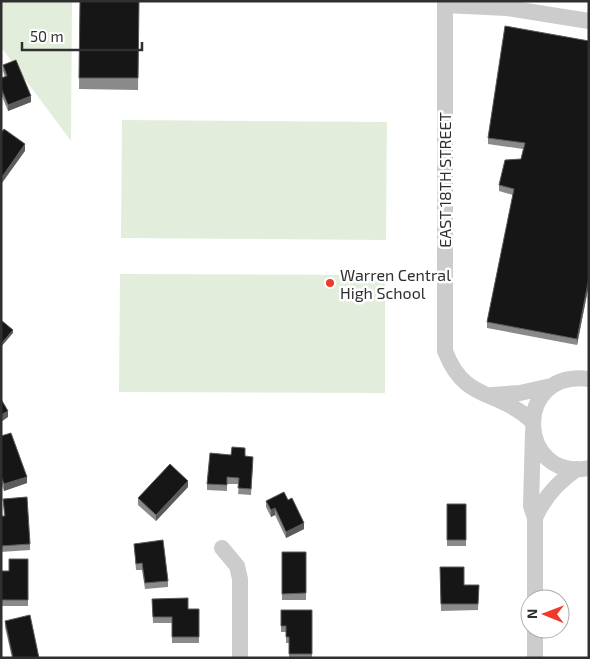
<svg xmlns="http://www.w3.org/2000/svg" width="590" height="659" viewBox="0 0 590 659" font-family="'Exo 2',sans-serif">
  <style>
    .green { fill: #e3eddc }
    .lines { fill: none; stroke-linecap: round; stroke-linejoin: round }
    .minor { stroke: #ccc; stroke-width: 16 }
    .wall { fill: #8a8a8a }
    .shaded-wall { fill: #5c5c5c }
    .building { fill: #161616; stroke: #5c5c5c }
    .poi-dot { fill: #f03928; stroke: #fff; stroke-width: 2 }
    .labels { text-anchor: middle; dominant-baseline: central; stroke-width: 5; stroke-linejoin: round; paint-order: stroke }
    .street-label { font-size: 16px; fill: #2f2f2f; stroke: #fff }
    .poi-label { font-size: 16px; fill: #2f2f2f; stroke: #fff; text-anchor: start }
  </style>
  <rect width="100%" height="100%" fill="#fff"/>
  <path class="green" d="M1,1H72L71,141L1,47Z
    M122,120L387,122L386,240L121,238Z
    M120,274L385,275V393L119,392Z"/>
  <g class="lines">
    <path class="minor" d="M445,1V351C465,403 496,388 532,421
      M445,5L507,8L589,21
      M589,379C511,369 518,483 589,468
      M492,395L520,393L551,386
      M533,432L531,506L535,518V599
      M535,518C544,497 558,482 577,469
      M222,548L237,566L240,579V658
      M535,658V629"/>
  </g>
  <path class="wall" d="M80,1H139L138,90L79,89Z
    M589,41V284L577,345L487,328V322L513,195L499,191V185L521,159L523,149L488,144V138Z
    M3,65L31,102L8,111L1,94V78L5,77L3,71Z
    M1,436L27,483L4,491L1,482Z
    M245,456L253,463L251,495L238,494L239,484H227V491L207,490V484Z
    M188,487L156,521L138,505V498Z
    M3,499L30,544V550L1,552V516H4Z
    M288,500L304,529L286,538L275,515L271,517L266,507V501Z
    M447,504H466V546H447Z
    M134,544L168,581V587L145,589L142,570H136Z
    M282,552H306V600H282Z
    M28,559V606H1V571H9Z
    M440,567L464,585H479L478,610L441,611Z
    M152,599L188,609H199V643H172V623H153Z
    M281,610H312V658H289V643H286V632H281Z
    M5,621L39,658H12L5,627Z"/>
  <path class="shaded-wall" d="M31,96V102L8,111V105Z
    M25,144V151L2,183V177Z
    M589,278V284L577,345V339Z
    M13,330V333L1,347V344Z
    M8,411V417L1,422V415Z
    M27,477V483L4,491V484Z
    M188,481V487L156,521V515Z
    M275,508V515L271,517V510Z
    M304,523V529L286,538V532Z"/>
  <path class="building" d="M80,1H139L138,78H79Z
    M505,26L589,41V278L577,339L487,322L514,189L499,185L505,160L521,159L525,143L488,138Z
    M16,60L31,96L8,105L1,88V78L7,76L3,65Z
    M4,129L25,144L2,177L1,176V133Z
    M1,320L13,330L1,344Z
    M1,399L8,411L1,415Z
    M11,433L27,477L4,484L1,476V436Z
    M232,447L245,448V456L253,457L251,489L238,488L239,478L227,477V485L207,484L210,453L231,455Z
    M170,464L188,481L156,515L138,498Z
    M284,492L288,500L292,498L304,523L286,532L275,508L271,510L266,501Z
    M27,497L30,544L1,546V516H5L3,499Z
    M447,504H466V540H447Z
    M163,540L168,581L145,583L142,563L136,564L134,544Z
    M282,552H306V593L282,594Z
    M9,559H28V600H1V571H9Z
    M440,567H464V585H479L478,604H441Z
    M188,598V609H199V637H172V617H153L152,599Z
    M281,610H312V654H289V637H286V626H281Z
    M30,615L39,658H13L5,621Z"/>
  <circle class="poi-dot" cx="330" cy="283" r="5"/>
  <g class="labels">
    <g class="street-label">
      <text transform="translate(444 180) rotate(-90)">EAST 18TH STREET</text>
    </g>
    <g class="poi-label">
      <text x="340" y="274">Warren Central<tspan x="340" dy="18">High School</tspan></text>
    </g>
  </g>
  <rect width="590" height="659" fill="none" stroke="#2f2f2f" stroke-width="5"/>
  <g transform="translate(545 614) rotate(271)"><circle r="24" fill="#ffffff" stroke="#acacac"/>
  <path d="M0-4L9 19L0 12L-9 19Z" fill="#f03928"/>
  <text y="-8" font-size="14" font-weight="bold" text-anchor="middle" fill="#2f2f2f">N</text>
  </g>
  <path d="M22 42v8h120v-8" fill="none" stroke="#2f2f2f" stroke-width="2.5"/>
  <text x="30" y="42" font-size="15" fill="#2f2f2f" stroke="#ffffff" stroke-width="4" paint-order="stroke">50 m</text>
</svg>
